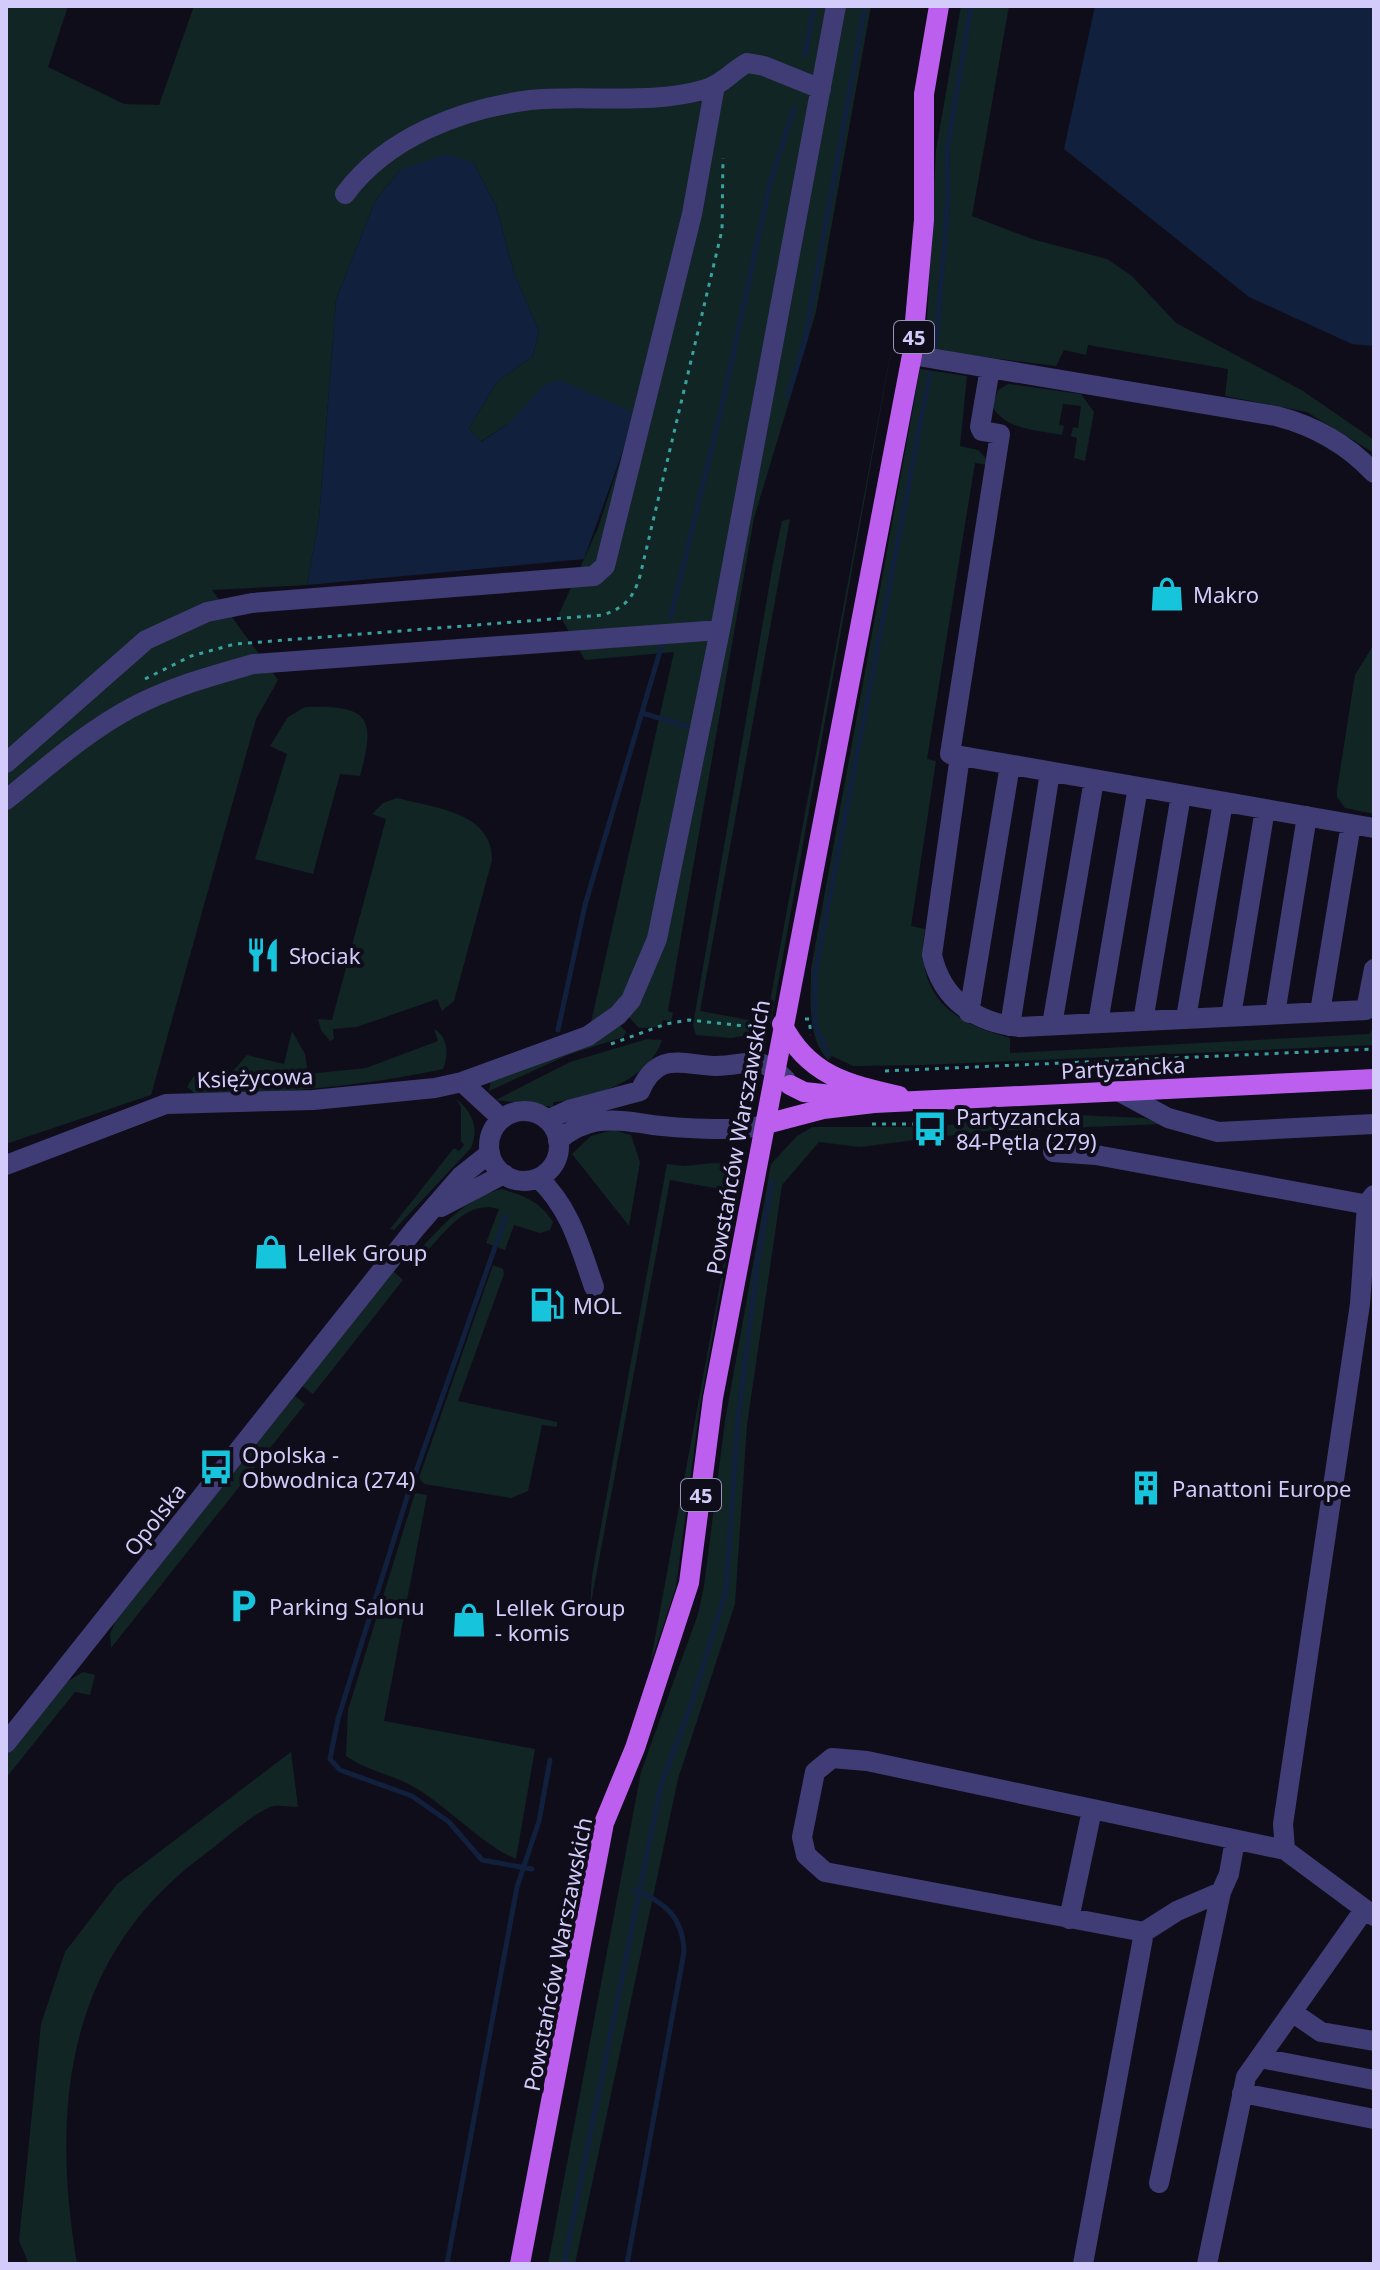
<svg xmlns="http://www.w3.org/2000/svg" width="1380" height="2270" viewBox="0 0 1380 2270" font-family="'Noto Sans',sans-serif">
  <style>
    .green { fill: #112524 }
    .water { fill: #11203c }
    .lines { fill: none; stroke-linecap: round; stroke-linejoin: round }
    .stream { stroke: #11203c; stroke-width: 5 }
    .path { stroke: #38a29e; stroke-width: 3; stroke-dasharray: 4 6; stroke-linecap: butt }
    .minor { stroke: #403d76; stroke-width: 20 }
    .major { stroke: #bc5fef; stroke-width: 20 }
    .labels { text-anchor: middle; dominant-baseline: central; stroke-width: 8; stroke-linejoin: round; paint-order: stroke }
    .shield { fill: #100d1b; stroke: #9893b7; stroke-width: 2 }
    .shield-label { font-size: 20px; font-weight: bold; fill: #d3ccfa }
    .poi-label { font-size: 22px; fill: #d3ccfa; stroke: #100d1b; text-anchor: start }
    .street-label { font-size: 22px; fill: #d3ccfa; stroke: #100d1b }
  </style>
  <rect width="100%" height="100%" fill="#100d1b"/>
  <path class="green" d="M6,6H68L48,67L124,104L159,105L194,6H828L720,630L646,971L588,1036L674,652L585,660L559,614L598,528L634,418L509,423L480,442L469,428L497,382L533,356L539,331L514,273L496,206L473,162L400,170L375,201L336,300L319,519L307,585L212,590L278,680L256,719L151,1095L6,1144Z
    M841,6H871L816,312L754,518L668,1011L673,1013L671,1021L663,1020L661,1027L639,1028L627,1015L653,967Z
    M961,6H1009L972,216L1032,239L1107,259L1132,276L1176,323L1303,391L1374,440V453L1307,412L1225,396L1228,369L1088,345L1086,355L1064,350L1056,366L937,351L926,339L936,150Z
    M895,329L771,1023H767L765,1032L731,1038L696,1035L693,1025L773,564L782,521L790,519L700,1011L766,1023Z
    M920,369L967,376L960,446L978,450L988,460L987,465L975,463L927,759L936,761L911,926L925,929C915,995 950,1022 1010,1038V1053L1369,1034L1374,1027V1045L924,1065L853,1066L832,1056L828,1060C806,1036 811,1000 811,969Z
    M1008,384L1081,394L1094,412L1085,461L1074,458L1077,438L1071,436L1073,427L1078,428L1081,406L1063,404L1059,425L1064,426L1062,435C1037,430 1005,430 992,406L998,390Z
    M1374,644V814L1345,808L1337,797V790L1355,675Z
    M305,707C370,705 376,718 360,776L340,774L313,874L255,859L287,754L270,746L288,717Z
    M397,798C434,808 493,812 492,860L454,1001L442,1011L437,999L357,1027L333,1029L334,1039L330,1041L321,1030L318,1019L332,1020L386,819L372,814L383,803Z
    M620,1025L626,1032L623,1037L568,1055L489,1091L491,1080Z
    M434,1029C448,1036 449,1055 443,1069C361,1087 281,1092 198,1096L187,1087L193,1077L232,1072L247,1055L284,1064L292,1031L305,1054L308,1074L366,1068L438,1041Z
    M647,1039L662,1040C649,1080 592,1100 553,1102V1107L496,1100L570,1062Z
    M456,1099C473,1112 479,1129 471,1148L394,1230L390,1229L454,1148L459,1151L464,1145L461,1141V1107Z
    M1074,1115L1144,1118L1163,1124L987,1131L860,1147L819,1142L782,1185L747,1425L735,1604L678,1779L575,2264H548L641,1772L698,1614L704,1586L725,1421L771,1164L797,1136L812,1127H921L922,1132L937,1131L938,1126L958,1124L983,1116Z
    M613,1130L631,1135L640,1162L629,1226L572,1154L591,1136Z
    M714,1163L740,1165L742,1173L700,1406L676,1587L650,1665L737,1192L670,1180L590,1608L592,1576L667,1164L684,1166Z
    M502,1189C524,1196 540,1201 553,1222L550,1230L540,1233L514,1225L505,1250L486,1243L499,1209C467,1200 448,1229 428,1250L424,1245C446,1222 469,1196 502,1189Z
    M493,1265L503,1269L504,1274L458,1401L557,1422V1427L542,1425L528,1491L511,1498L424,1484L419,1478Z
    M393,1271L403,1280L313,1394L302,1386Z
    M295,1396L305,1404L111,1648L110,1634L116,1620Z
    M415,1493L427,1495L384,1721L535,1749L516,1859C478,1842 450,1808 414,1787C392,1774 367,1771 346,1756L348,1710Z
    M83,1672L95,1675L90,1695L75,1692L6,1778V1756L65,1683Z
    M291,1752L298,1807C290,1807 281,1805 274,1806C258,1809 223,1841 209,1851C67,1953 50,2103 77,2264H29L19,2241L41,2024L65,1952L117,1884Z"/>
  <path class="water" d="M1095,6H1374V346L1352,344L1249,297L1064,149Z
    M446,154L473,162L496,206L514,273L539,331L533,356L497,382L469,428L481,442L509,423L543,386L560,380L629,410L635,417L584,559L307,585L319,519L336,300L375,201L400,170Z"/>
  <g class="lines">
    <path class="stream" d="M805,54L814,6
      M936,344L948,198L947,151L971,6
      M788,395L805,340L865,6
      M671,616L722,406L770,183L794,109
      M642,713L686,726
      M558,1030L585,905L663,641
      M828,1054L815,1025V974L930,373
      M506,1216L408,1494L338,1719L330,1759L340,1770L412,1796L449,1822L482,1860L532,1869
      M447,2264L517,1887L539,1821L550,1760
      M564,2264L661,1785L691,1705L726,1591L738,1420L757,1265L772,1182
      M627,2264L684,1952C683,1918 666,1902 634,1890"/>
    <path class="path" d="M145,679L191,656L235,644L603,615C626,607 633,598 640,576L722,230L723,158
      M805,1019H809L811,1035
      M611,1044L666,1024L689,1020L763,1028
      M885,1071L1374,1049
      M872,1124H920"/>
    <path class="minor" d="M345,194C387,137 461,109 530,100C588,94 649,106 706,89C723,84 732,71 747,63L764,66L821,89
      M912,355L1276,416C1315,426 1347,444 1374,473
      M990,368L980,427L982,431L1000,434L950,754L1374,828
      M960,756L932,955C942,1000 976,1023 1020,1027L1366,1010L1374,969
      M6,763L146,640L207,612L252,603L594,576L605,566L692,214L715,85
      M6,800C46,768 86,732 131,708C170,687 211,676 253,664L720,630
      M1320,1012L1351,824
      M969,1013L1010,765
      M1275,1014L1307,816
      M1231,1016L1265,809
      M1186,1018L1223,802
      M1143,1021L1181,795
      M1098,1023L1138,787
      M1052,1025L1094,780
      M1010,1026L1050,772
      M462,1082L502,1119
      M1118,1091L1168,1118L1218,1132L1374,1124
      M489 1146a35 35 0 1 1 70 0a35 35 0 1 1-70 0Z
      M547,1120L569,1110L640,1091C658,1050 682,1065 716,1066C747,1066 759,1052 786,1080
      M558,1141C583,1118 609,1118 640,1123C667,1128 742,1133 766,1124
      M1053,1152L1096,1155L1374,1206
      M6,1165L166,1104L313,1100L435,1088L462,1082L588,1036L618,1015L631,1000L657,939L720,630L836,6
      M538,1178C570,1207 580,1247 594,1287
      M441,1207L504,1174
      M6,1743L414,1230L461,1176L490,1153
      M1285,1850L1283,1824L1360,1304L1367,1204L1374,1195
      M1069,1919L1092,1810
      M1144,1932L1177,1911L1221,1892L1229,1874L1235,1840
      M1292,2012L1321,2032L1374,2041
      M1260,2058L1374,2080
      M1242,2093L1374,2119
      M1159,2183L1221,1892
      M1083,2264L1144,1932L825,1872L806,1855L802,1837L815,1772L832,1758L867,1761L1285,1850L1374,1916
      M1207,2264L1246,2077L1364,1910"/>
    <path class="major" d="M782,1024C808,1075 846,1084 899,1096
      M790,1085L804,1092L851,1097
      M766,1124L823,1109L874,1103L1374,1079
      M520,2264L604,1823L635,1748L689,1583L713,1398L912,355L924,220V94L939,6"/>
  </g>
  <defs>
    <g id="shop-bare" transform="scale(2.76)"><path d="M-5-2.5h2.3a2.7 3.5 0 0 1 5.4 0H5L5.5 6h-11ZM-1.5-2.5h3a1.5 2.3 0 0 0-3 0Z" fill="#16c4dc" stroke="#100d1b" stroke-width="2.5" paint-order="stroke"/></g>
    <g id="restaurant-bare" transform="scale(2.76)"><path d="M-5-6h1v4h1v-4h1v4h1v-4h1v5L-1.5 .5V6h-2V.5L-5-1ZM5-6V6H3V1.5H1.5Q1.5-4 5-6Z" fill="#16c4dc" stroke="#100d1b" stroke-width="2.5" paint-order="stroke"/></g>
    <g id="bus-bare" transform="scale(2.76)"><path d="M-5-6H5V4H4V6H2V4H-2V6H-4V4H-5ZM-3.5-4V0h7V-4ZM-3.5 1.2v1.5H-2V1.2ZM2 1.2v1.5H3.5V1.2Z" fill="#16c4dc" stroke="#100d1b" stroke-width="2.5" paint-order="stroke"/></g>
    <g id="fuel-bare" transform="scale(2.76)"><path d="M-5.5-6h7V0h2V4h1.3V-2.5L3-4.5l.8-.8L6-3V5H2.5V1h-1V6h-7ZM-4.2-4.7v3.2H.2V-4.7Z" fill="#16c4dc" stroke="#100d1b" stroke-width="2.5" paint-order="stroke"/></g>
    <g id="building-bare" transform="scale(2.76)"><path d="M-4-6H4V6H1V3H-1V6H-4ZM-2.5-4.3h1.7v1.8h-1.7ZM.8-4.3h1.7v1.8H.8ZM-2.5-1h1.7V.8h-1.7ZM.8-1h1.7V.8H.8Z" fill="#16c4dc" stroke="#100d1b" stroke-width="2.5" paint-order="stroke"/></g>
    <g id="parking-bare" transform="scale(2.76)"><path d="M-3.5-5.5H1a3.5 3.5 0 0 1 0 7H-1V5.5H-3.5ZM-1-3.4V-.6H.8a1.4 1.4 0 0 0 0-2.8Z" fill="#16c4dc" stroke="#100d1b" stroke-width="2.5" paint-order="stroke"/></g>
  </defs>
  <g fill-rule="evenodd">
    <use href="#shop-bare" x="1167" y="594"/>
    <use href="#restaurant-bare" x="263" y="955"/>
    <use href="#bus-bare" x="930" y="1129"/>
    <use href="#shop-bare" x="271" y="1252"/>
    <use href="#fuel-bare" x="547" y="1305"/>
    <use href="#bus-bare" x="216" y="1467"/>
    <use href="#building-bare" x="1146" y="1488"/>
    <use href="#parking-bare" x="243" y="1606"/>
    <use href="#shop-bare" x="469" y="1620"/>
  </g>
  <g class="labels">
    <g class="shield">
      <rect x="894" y="321" width="40" height="32" rx="6"/>
      <rect x="681" y="1479" width="40" height="32" rx="6"/>
    </g>
    <g class="shield-label">
      <text x="914" y="337">45</text>
      <text x="701" y="1495">45</text>
    </g>
    <g class="poi-label">
      <text x="1193" y="594">Makro</text>
      <text x="289" y="955">Słociak</text>
      <text x="956" y="1116">Partyzancka<tspan x="956" dy="25">84-Pętla (279)</tspan></text>
      <text x="297" y="1252">Lellek Group</text>
      <text x="573" y="1305">MOL</text>
      <text x="242" y="1454">Opolska -<tspan x="242" dy="25">Obwodnica (274)</tspan></text>
      <text x="1172" y="1488">Panattoni Europe</text>
      <text x="269" y="1606">Parking Salonu</text>
      <text x="495" y="1607">Lellek Group<tspan x="495" dy="25">- komis</tspan></text>
    </g>
    <g class="street-label">
      <text transform="translate(1123 1067) rotate(-3)">Partyzancka</text>
      <text transform="translate(255 1077) rotate(-2)">Księżycowa</text>
      <text transform="translate(737 1137) rotate(-80)">Powstańców Warszawskich</text>
      <text transform="translate(154 1519) rotate(-52)">Opolska</text>
      <text transform="translate(557 1954) rotate(-79)">Powstańców Warszawskich</text>
    </g>
  </g>
  <rect width="1380" height="2270" fill="none" stroke="#d3ccfa" stroke-width="16"/>
</svg>
